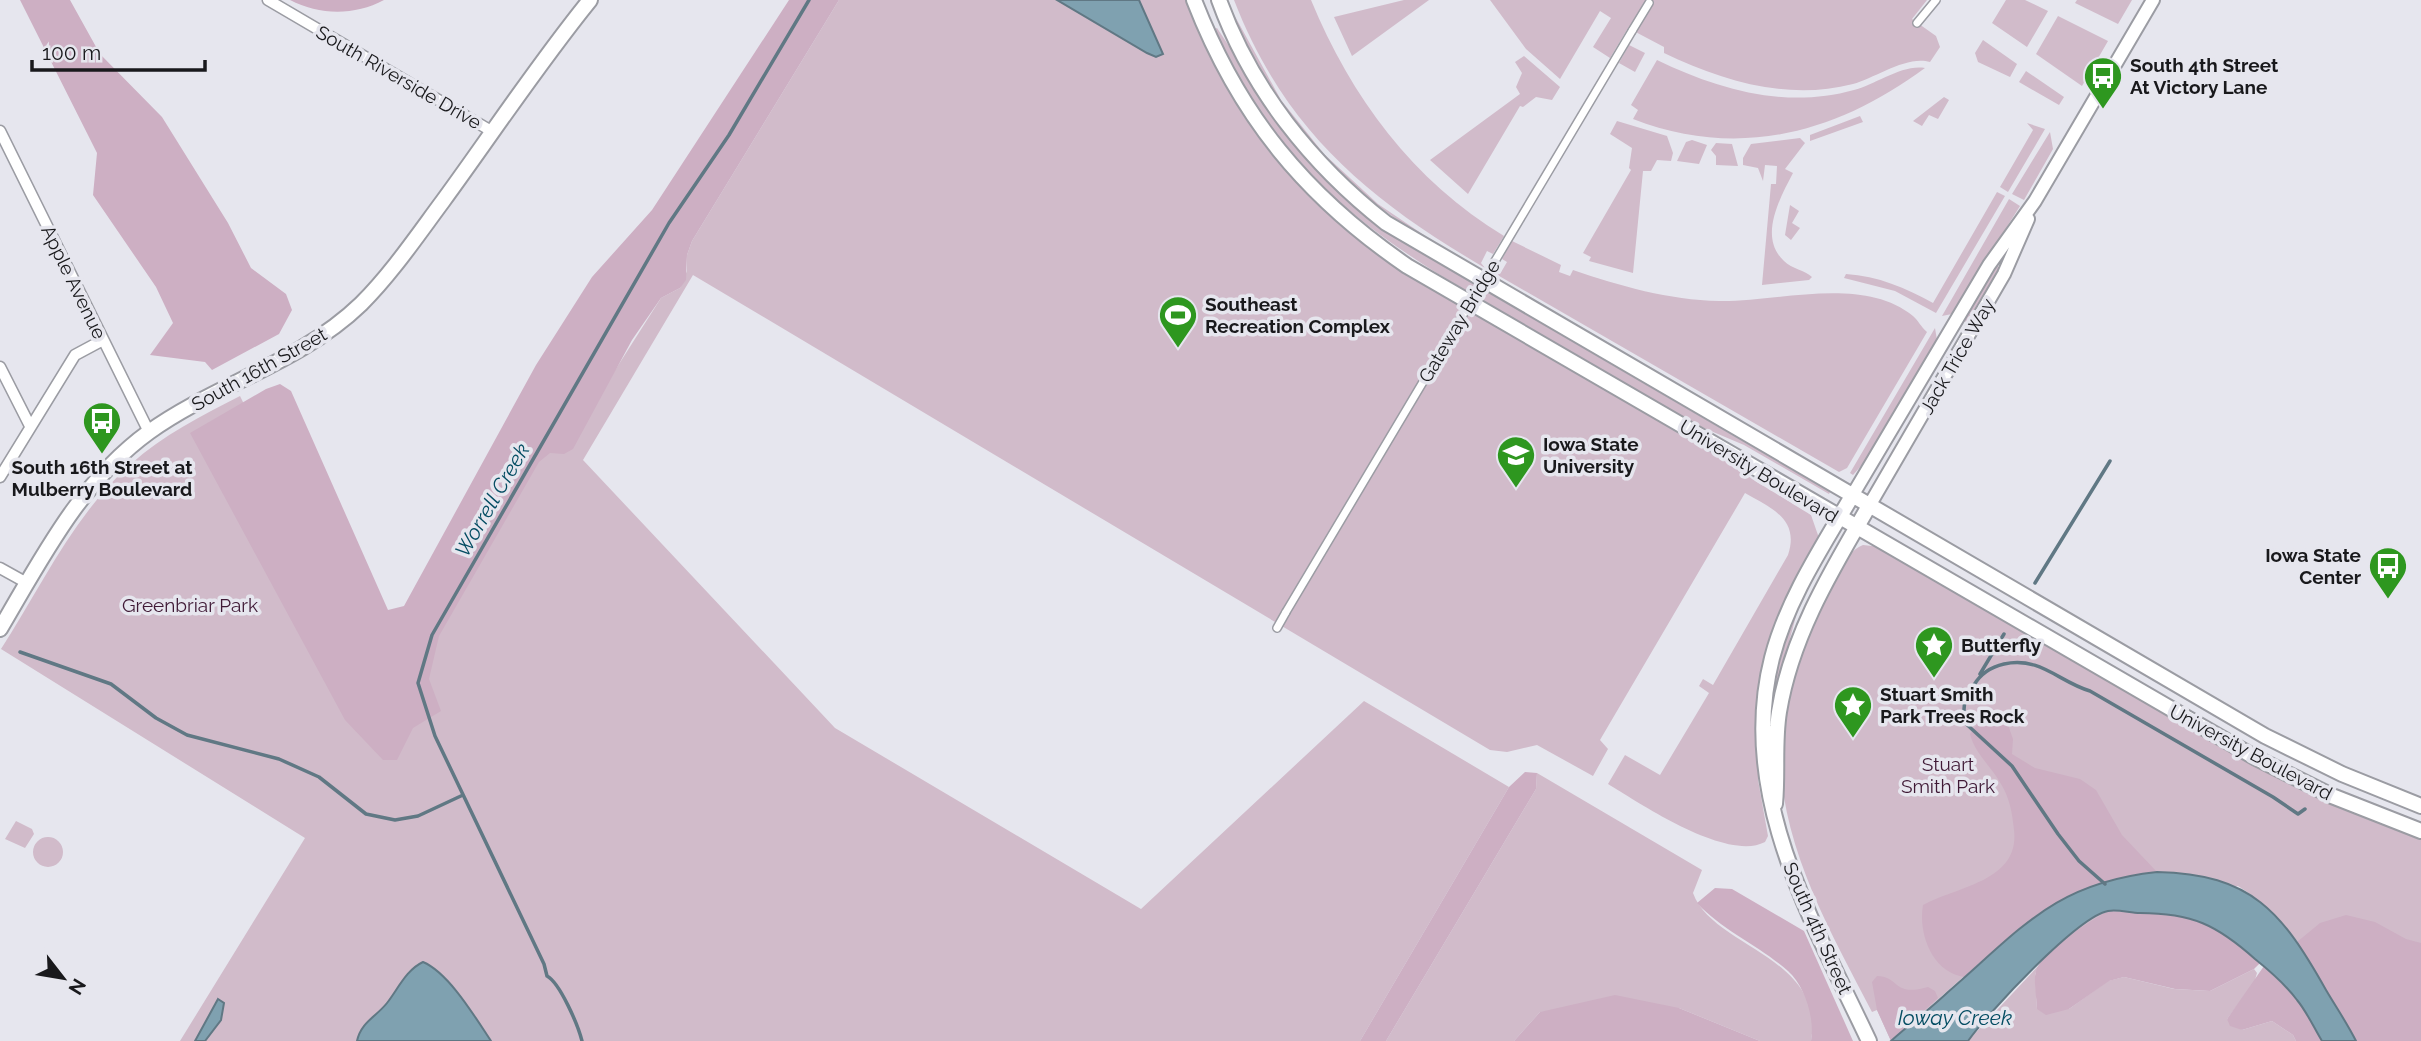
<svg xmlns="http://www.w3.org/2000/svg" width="2421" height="1041" viewBox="0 0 2421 1041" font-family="Raleway,sans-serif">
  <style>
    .green { fill: #d1bbca }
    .forest { fill: #cdafc3 }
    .water { fill: #7fa1b0; stroke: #607884; stroke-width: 2 }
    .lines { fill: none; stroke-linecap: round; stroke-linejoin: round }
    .stream { stroke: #607884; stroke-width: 3.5 }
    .pedestrian-casing { stroke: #9b9ca3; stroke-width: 10 }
    .minor-casing { stroke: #9b9ca3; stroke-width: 13 }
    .tertiary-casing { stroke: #9b9ca3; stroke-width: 16 }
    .secondary-casing { stroke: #9b9ca3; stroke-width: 18 }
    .pedestrian { stroke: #fff; stroke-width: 7 }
    .minor { stroke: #fff; stroke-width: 10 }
    .tertiary { stroke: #fff; stroke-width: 12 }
    .secondary { stroke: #fff; stroke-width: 14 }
    .pedestrian-bridge-casing { stroke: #9b9ca3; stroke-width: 10; stroke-linecap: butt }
    .pedestrian-bridge { stroke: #fff; stroke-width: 7 }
    .labels { text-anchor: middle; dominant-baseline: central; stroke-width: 7; stroke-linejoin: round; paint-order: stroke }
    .poi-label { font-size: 19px; font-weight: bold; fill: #19191c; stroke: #e6e6ee; text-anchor: start }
    .street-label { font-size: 19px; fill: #19191c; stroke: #e6e6ee }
    .park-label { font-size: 19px; fill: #3f1935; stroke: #e6e6ee }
    .water-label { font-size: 21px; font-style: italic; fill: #034c62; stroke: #e6e6ee }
  </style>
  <rect width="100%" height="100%" fill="#e6e6ee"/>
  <path class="green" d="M839,0H1188C1233,111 1293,194 1393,263L1727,459L1752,479L1811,515L1819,538L1758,714V780L1768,836L1765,842C1727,862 1641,804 1608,784L1625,755L1660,775L1709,693L1699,686L1703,679L1713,685L1788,555C1800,519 1771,508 1745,493L1600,740L1608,749L1593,776L1537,745L1507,752L1490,750L693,275L583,460L835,728L1141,909L1364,701L1509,787L1360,1041H180L305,838L1,649C41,587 75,513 131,464C163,435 201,416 240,396L389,699L548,421L605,386L661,298L680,288L687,271V255L692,241Z
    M1226,0L1281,100L1324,154L1378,204L1446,250C1341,191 1270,113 1226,0Z
    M1234,0H1311C1351,97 1413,181 1504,236L1493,254L1487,251L1481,263L1485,268C1368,199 1285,131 1234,0Z
    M1404,0H1429L1352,56L1334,17Z
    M1490,0H1927L1912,19L1936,36L1940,47L1930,62C1907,55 1875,78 1853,84C1787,101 1723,81 1664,53V47L1628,28L1610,58L1593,47L1611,18L1600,11L1560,79L1526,49Z
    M2006,0H2025L2048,11L2027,47L1992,23Z
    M2077,0H2132L2118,24L2075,3Z
    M2058,16L2108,41L2082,86L2036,54Z
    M1217,28L1239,61L1388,232L1475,284L1470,293C1354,225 1269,156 1214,29Z
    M1983,40L2017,64L2010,77L1978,62L1975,53Z
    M1629,45L1645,53L1635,72L1619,63Z
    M1524,56L1560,87L1552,100L1536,97L1523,107L1520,106L1468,194L1430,160L1520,94L1516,87L1522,73L1515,62Z
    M1657,60C1719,90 1786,109 1854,90C1875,85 1902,64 1925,68C1837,133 1739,160 1633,119L1638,110L1631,105Z
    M2026,71L2064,97L2059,105L2019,82Z
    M1944,97L1949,100L1938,119L1929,115L1922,126L1913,121Z
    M1860,116L1863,122L1810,141V135Z
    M1617,121L1667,136L1673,153L1671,161L1657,160L1651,171H1643L1633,273L1589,261L1591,257L1583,253L1631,170L1629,168L1632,148L1610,134Z
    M2027,123L2045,129L2008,192L2000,187L2033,130Z
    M2050,132L2053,149L2024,200L2012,194Z
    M1800,138L1805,143L1785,169L1793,173C1780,198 1758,237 1784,261C1792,269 1805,270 1812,277L1809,280L1762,285L1771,184H1776L1777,166L1765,165L1763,181L1758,168L1743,165V158L1751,144Z
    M1692,140L1707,145L1699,164L1677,161L1686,142Z
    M1716,143L1732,144L1738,166L1716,165V156L1711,150Z
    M1997,192L2005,196L1936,313L1895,291L1844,278L1846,274C1878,276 1906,288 1933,303Z
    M2009,199L2020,206L1952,314L1942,316Z
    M1790,205L1799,211L1792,223L1800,228L1791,240L1785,235Z
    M1512,241L1561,265L1559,272L1570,276L1573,270C1620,286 1669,300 1719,301C1778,302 1863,275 1913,316C1918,320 1921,327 1927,332L1847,468L1839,472L1494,273L1500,274L1507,262L1502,259Z
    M1996,265L2000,268L1967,323L1964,321Z
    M1484,290L1830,492L1829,494L1744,445L1692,423L1479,298Z
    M1935,328L1937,340L1869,457L1853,475L1850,473Z
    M1863,545L1881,547L2332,803L2421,838V1041H2356C2329,983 2293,921 2238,886L1979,963L1891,1041L1877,1010L1872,1012C1827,925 1773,833 1781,731C1784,693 1800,654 1814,619C1822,599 1843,552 1863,545Z
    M1794,615L1796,616L1771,709L1779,657Z
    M1537,773L1702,870L1693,893C1713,948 1826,956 1811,1041H1760L1679,1008L1540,1012L1514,1041H1386L1536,789Z
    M16,821L32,829L34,834L25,848L5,839Z
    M33 852a15 15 0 1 1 30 0a15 15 0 1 1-30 0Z
    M2040,964L2035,974L2037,1009H2069L2108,981L2124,977L2174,989L2210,991L2254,969L2257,973L2254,983L2227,1019L2242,1030L2272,1021L2293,1035L2296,1041H1968Z"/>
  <path class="forest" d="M20,0H70L100,54L162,117L228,223L251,268L286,294L292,310L279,334L212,370L205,362L150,355L173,323L156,287L93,195L97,153Z
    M290,0H384C354,16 319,15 290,0Z
    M789,0H839L692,241L687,255L686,280L680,288L661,298L632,340L573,449L564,454L550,453L539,462L439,636L429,679L441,711L413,728L397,760H383L345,720L190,433L266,389L280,384L291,391L388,610L404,606L536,365L592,277L652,210Z
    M1983,717L1993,718L2008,725L2013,739L2012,754L2035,768L2080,779L2096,790L2122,835L2157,872C2069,882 2027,919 1964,977C1932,972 1918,934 1923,905C1958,886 2020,881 2014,830C2012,812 2010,799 2001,784C1991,766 1975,754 1970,734Z
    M1525,772L1537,773L1536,789L1386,1041H1360L1509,787Z
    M1715,888L1732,889L1804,931L1853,1041H1811C1815,1019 1805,986 1788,971C1760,946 1723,931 1697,903Z
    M2108,911C2183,916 2200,909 2260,963L2254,969L2210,991L2175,989L2124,977L2109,981L2069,1009L2046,1015L2037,1009C2037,999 2033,980 2036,971C2042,951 2090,921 2108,911Z
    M2346,915L2375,922L2406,939L2421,943V1041H2356L2297,942L2320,923Z
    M2264,966L2299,1001L2322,1041H2296L2293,1035L2272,1021L2242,1030L2230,1026L2227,1019Z
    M1877,976C1901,977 1892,997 1928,987L1935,991L1938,998L1891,1041L1877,1010L1872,982Z
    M1615,995L1679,1008L1760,1041H1514L1540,1012Z"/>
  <path class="water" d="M1057,0H1139L1163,54L1156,57L1147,53Z
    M2157,872C2252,874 2282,912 2326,990C2336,1007 2347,1023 2356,1041H2322C2314,1028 2307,1012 2297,1000C2285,984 2270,971 2255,959C2217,925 2192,913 2140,913C2130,913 2118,909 2108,911C2077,917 1988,1013 1968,1041H1891C1910,1024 1930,1009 1948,992C2021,929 2054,883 2157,872Z
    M423,962C449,973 475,1017 491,1041H357C361,1022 376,1017 387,1003C398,989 406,970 423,962Z
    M218,999L224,1003L221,1020L205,1041H195Z"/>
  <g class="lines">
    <path class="stream" d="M2035,583L2110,461
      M20,652L111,684L156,718L187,735L279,759L319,777L366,814L395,820L418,816L463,795
      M1980,674L2004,634
      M1974,685C1981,673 1991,667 2004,664C2040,656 2059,682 2090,691L2273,797L2298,814L2305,809
      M1965,698L1963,721L2012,766L2058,834L2079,861L2105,884
      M582,1041C578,1025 560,983 547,976L544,964L435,736L418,683L432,635L669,223L729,135L809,0"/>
    <g class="pedestrian-casing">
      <path id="pedestrian" d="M1917,23L1936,0
        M1632,31L1649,3
        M1277,628L1286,612"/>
    </g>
    <g class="minor-casing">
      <path id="minor" d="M268,0L493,132
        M0,131L149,432
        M0,367L30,426
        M0,477L75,355L103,340
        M0,568L27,583"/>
    </g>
    <g class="tertiary-casing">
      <path id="tertiary" d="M1852,496L1989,265L2035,201L2153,0
        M1869,506L2004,274L2028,219"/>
    </g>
    <g class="secondary-casing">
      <path id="secondary" d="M1194,0C1239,116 1305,196 1407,266L2256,758L2332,796L2421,831
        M1219,0C1251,89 1312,165 1386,223L2265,736L2342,774L2421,806
        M1852,496C1822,547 1787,600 1772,658C1737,794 1813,922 1869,1041
        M0,629C42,558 80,482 149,432C216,384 300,363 361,304C392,273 417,236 443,201C492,134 538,64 590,0
        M1775,804C1778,773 1774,743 1779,712C1791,637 1831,571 1869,506"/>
    </g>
    <use href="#pedestrian" class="pedestrian"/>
    <use href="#minor" class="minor"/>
    <use href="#tertiary" class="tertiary"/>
    <use href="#secondary" class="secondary"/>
    <g class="pedestrian-bridge-casing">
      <path id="pedestrian-bridge" d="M1286,612L1632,31"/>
    </g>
    <use href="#pedestrian-bridge" class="pedestrian-bridge"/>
  </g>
  <defs>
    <g id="bus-pin" transform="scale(2.0125)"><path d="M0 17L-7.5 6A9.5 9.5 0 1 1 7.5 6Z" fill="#2e971f" stroke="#e6e6ee"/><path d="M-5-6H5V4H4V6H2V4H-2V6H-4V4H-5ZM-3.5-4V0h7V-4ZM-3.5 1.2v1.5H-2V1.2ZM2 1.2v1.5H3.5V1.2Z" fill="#fff"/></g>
    <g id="stadium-pin" transform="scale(2.0125)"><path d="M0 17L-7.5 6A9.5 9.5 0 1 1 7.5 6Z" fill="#2e971f" stroke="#e6e6ee"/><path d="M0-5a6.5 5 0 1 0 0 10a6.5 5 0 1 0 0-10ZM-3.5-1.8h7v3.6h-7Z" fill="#fff"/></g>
    <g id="university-pin" transform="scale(2.0125)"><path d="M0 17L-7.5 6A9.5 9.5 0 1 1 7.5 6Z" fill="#2e971f" stroke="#e6e6ee"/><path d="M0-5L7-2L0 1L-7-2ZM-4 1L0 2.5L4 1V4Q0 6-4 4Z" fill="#fff"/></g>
    <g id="sight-pin" transform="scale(2.0125)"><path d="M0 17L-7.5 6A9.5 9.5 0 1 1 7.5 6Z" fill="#2e971f" stroke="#e6e6ee"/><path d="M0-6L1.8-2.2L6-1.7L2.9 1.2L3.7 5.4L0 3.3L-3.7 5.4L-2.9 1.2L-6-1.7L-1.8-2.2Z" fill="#fff"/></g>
  </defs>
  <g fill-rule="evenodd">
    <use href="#bus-pin" x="2103" y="76"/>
    <use href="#stadium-pin" x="1178" y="315"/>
    <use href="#bus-pin" x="102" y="421"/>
    <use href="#university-pin" x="1516" y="455"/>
    <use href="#bus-pin" x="2388" y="566"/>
    <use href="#sight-pin" x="1934" y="645"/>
    <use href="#sight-pin" x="1853" y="705"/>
  </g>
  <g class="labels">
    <g class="poi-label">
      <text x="2130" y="65">South 4th Street<tspan x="2130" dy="22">At Victory Lane</tspan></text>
      <text x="1205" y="304">Southeast<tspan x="1205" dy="22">Recreation Complex</tspan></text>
      <text x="1543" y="444">Iowa State<tspan x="1543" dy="22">University</tspan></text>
      <text x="102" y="467" text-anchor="middle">South 16th Street at<tspan x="102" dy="22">Mulberry Boulevard</tspan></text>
      <text x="2361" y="555" text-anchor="end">Iowa State<tspan x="2361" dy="22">Center</tspan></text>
      <text x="1961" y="645">Butterfly</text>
      <text x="1880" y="694">Stuart Smith<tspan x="1880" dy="22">Park Trees Rock</tspan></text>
    </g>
    <g class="street-label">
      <text transform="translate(399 77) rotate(30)">South Riverside Drive</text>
      <text transform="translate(74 282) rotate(64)">Apple Avenue</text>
      <text transform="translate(1459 321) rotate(-59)">Gateway Bridge</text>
      <text transform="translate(1957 356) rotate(-60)">Jack Trice Way</text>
      <text transform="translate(259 369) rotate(-29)">South 16th Street</text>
      <text transform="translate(1759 471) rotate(31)">University Boulevard</text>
      <text transform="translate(2251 752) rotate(28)">University Boulevard</text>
      <text transform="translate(1818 928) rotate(66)">South 4th Street</text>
    </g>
    <g class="park-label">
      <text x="190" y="605">Greenbriar Park</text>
      <text x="1948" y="764">Stuart<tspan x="1948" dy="22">Smith Park</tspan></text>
    </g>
    <g class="water-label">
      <text transform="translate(492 500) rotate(-60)">Worrell Creek</text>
      <text x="1955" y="1017">Ioway Creek</text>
    </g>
  </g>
  <g transform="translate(63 978) rotate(121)" stroke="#e6e6ee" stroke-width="5" paint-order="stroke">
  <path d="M0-5L12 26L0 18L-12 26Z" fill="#19191c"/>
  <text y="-10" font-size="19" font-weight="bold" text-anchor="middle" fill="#19191c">N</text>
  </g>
  <path d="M32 60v10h173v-10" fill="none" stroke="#19191c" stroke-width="3.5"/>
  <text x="42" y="60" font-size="21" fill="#19191c" stroke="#e6e6ee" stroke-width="5" paint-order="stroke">100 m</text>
</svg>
